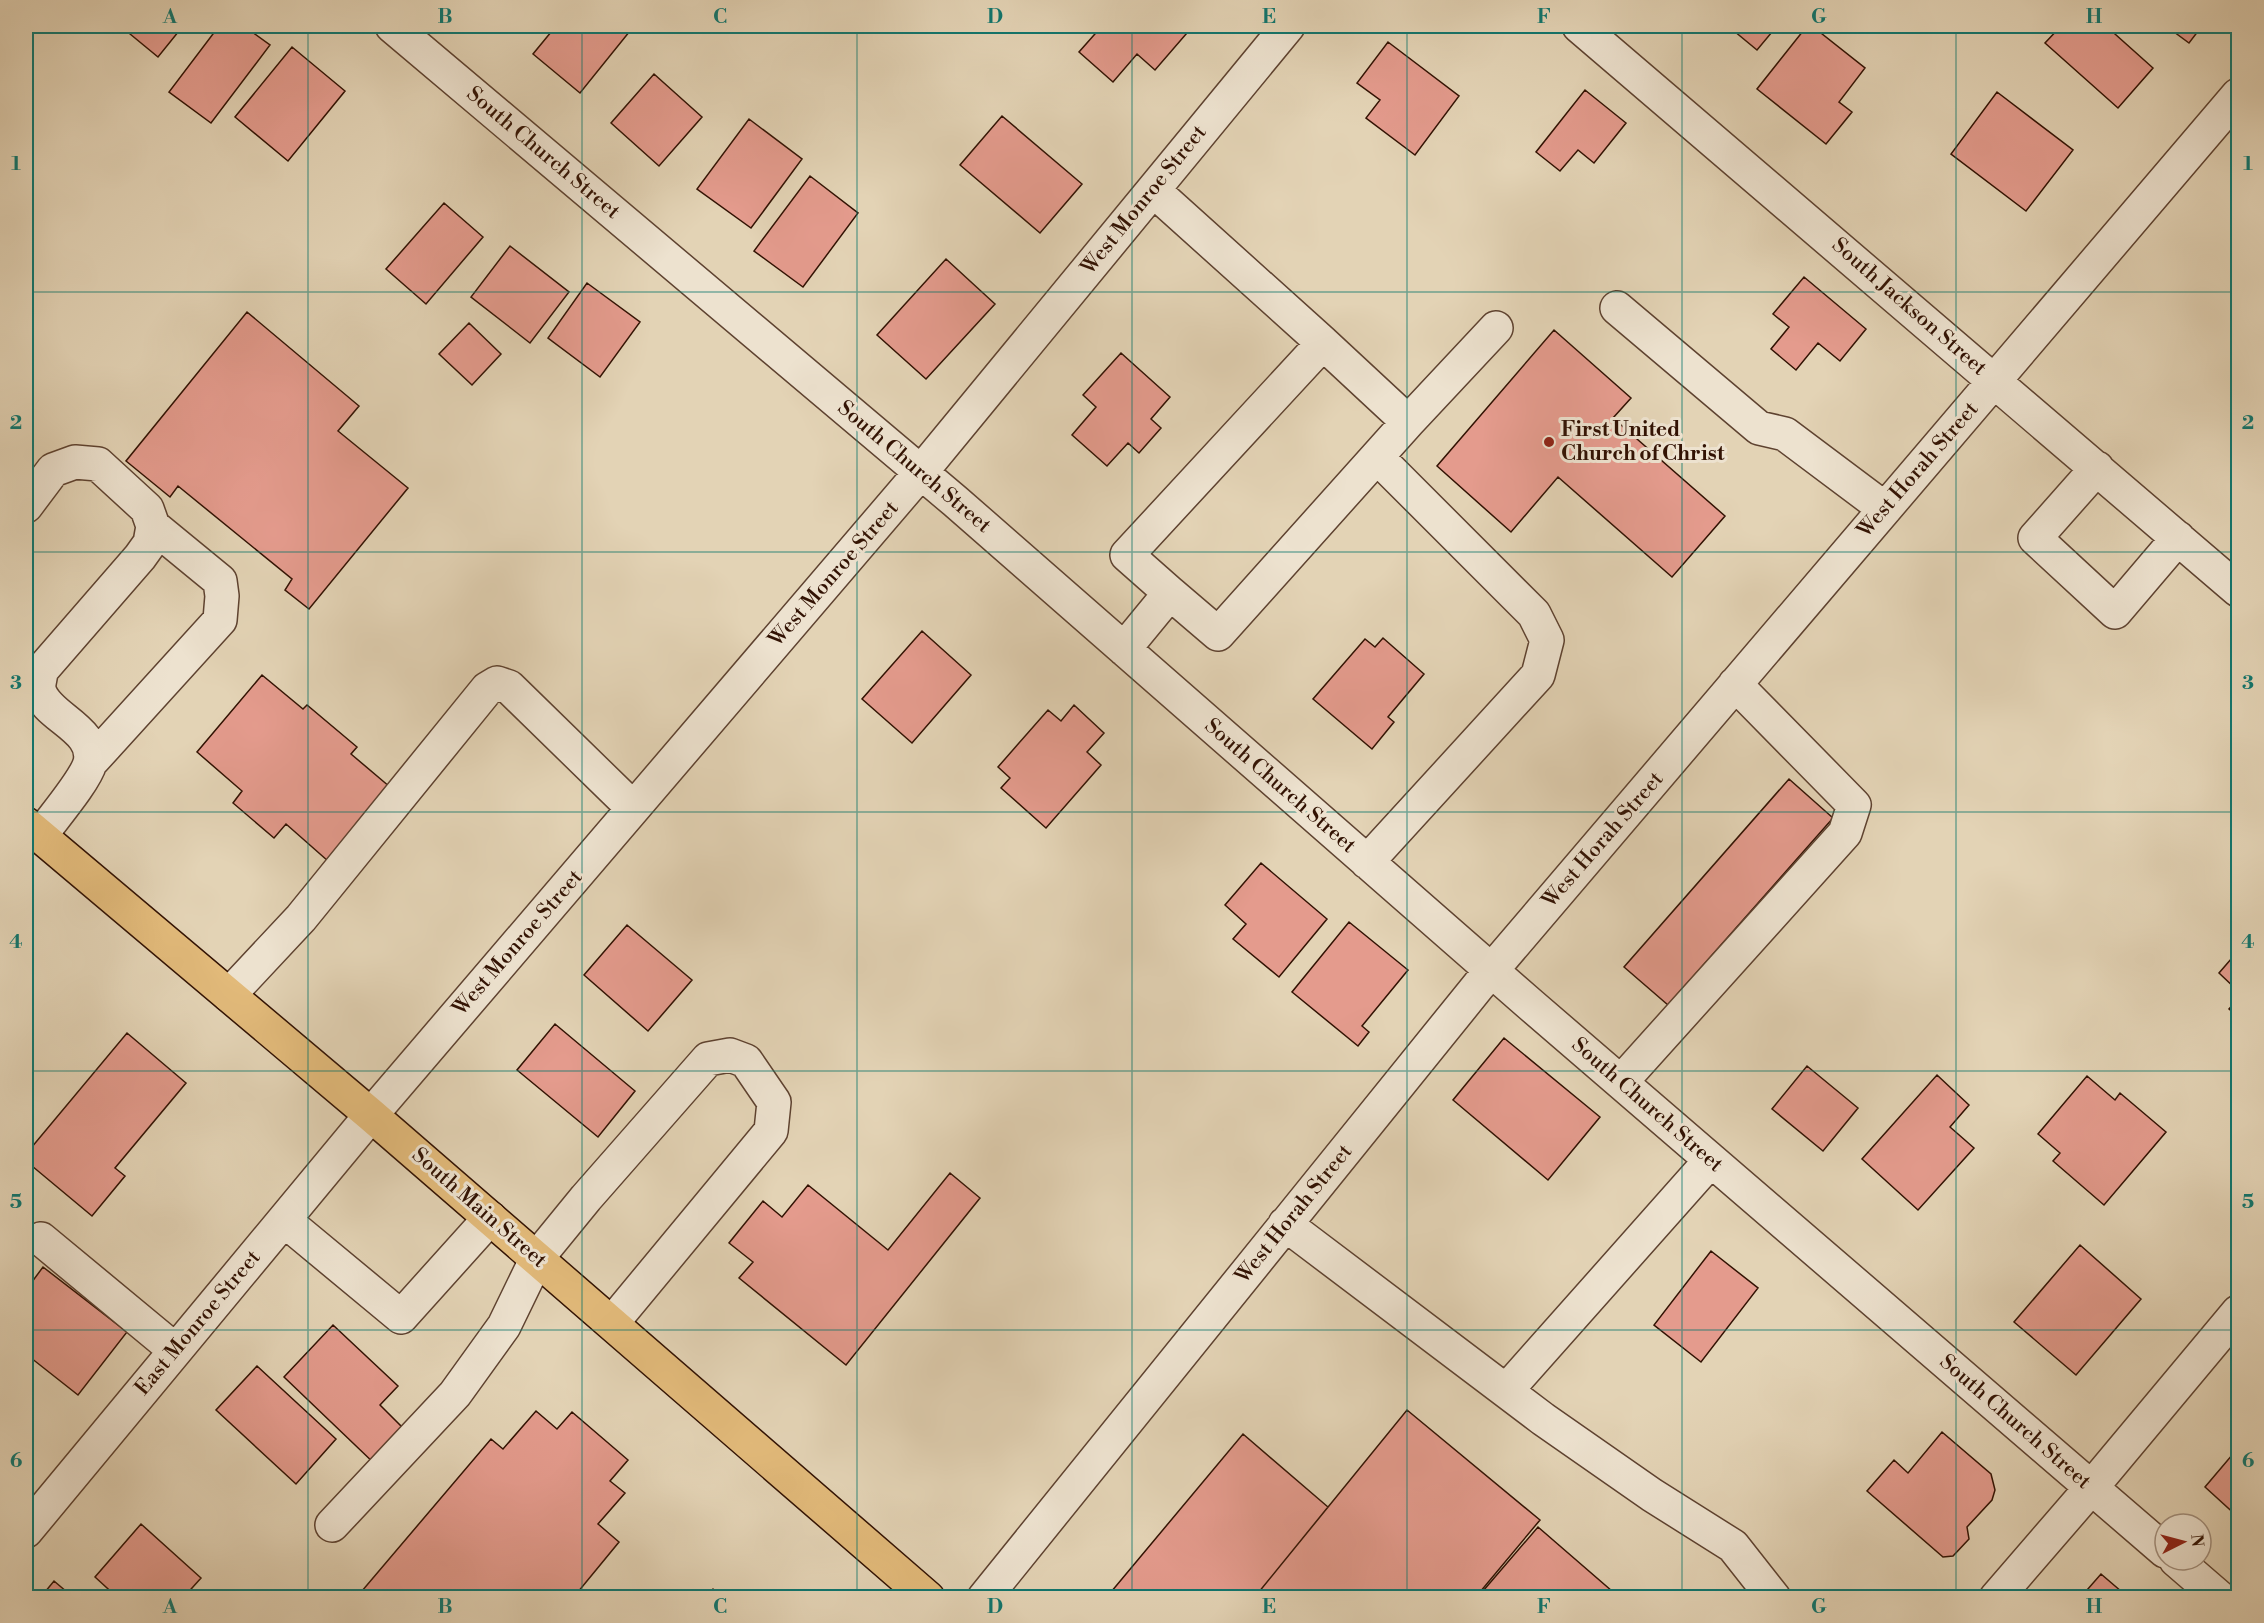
<svg xmlns="http://www.w3.org/2000/svg" width="2264" height="1623" viewBox="0 0 2264 1623" font-family="'Libre Bodoni',serif">
  <style>
    .building { fill: #e49b8d; stroke: #321203; stroke-width: 1.5 }
    .lines { fill: none; stroke-linecap: round; stroke-linejoin: round }
    .minor-casing { stroke: #5e4230; stroke-width: 36 }
    .major-casing { stroke: #321203; stroke-width: 36 }
    .minor { stroke: #ede2cf; stroke-width: 33 }
    .major { stroke: #e2ba7a; stroke-width: 33 }
    .grid { fill: none; stroke: #0f766e; stroke-width: 1.5; stroke-opacity: 0.55 }
    .poi-dot { fill: #8f2418; stroke: #ede2cf; stroke-width: 2 }
    .labels { text-anchor: middle; dominant-baseline: central; stroke-width: 6; stroke-linejoin: round; paint-order: stroke }
    .street-label { font-size: 21px; fill: #321203; stroke: #ede2cf }
    .poi-label { font-size: 21px; font-weight: bold; fill: #321203; stroke: #ede2cf; text-anchor: start }
    .neatline { fill: none; stroke: #0f766e; stroke-width: 2 }
    .grid-label { font-size: 20px; text-anchor: middle; font-weight: bold; fill: #0f766e }
  </style>
  <rect width="100%" height="100%" fill="#e3d3b5"/>
  <filter id="stains"><feTurbulence type="fractalNoise" baseFrequency=".00333" numOctaves="4"/><feColorMatrix values="0 0 0 0 .2 0 0 0 0 .09 0 0 0 0 .02 0 0 0 .5 -.17"/></filter>
  <radialGradient id="worn" r=".72"><stop offset=".6" stop-color="#630" stop-opacity="0"/><stop offset="1" stop-color="#630" stop-opacity=".3"/></radialGradient>
  <path class="building" d="M127,26H183L158,57L124,29Z
    M219,26H244L270,45L211,123L169,92Z
    M556,26H634L580,93L533,54Z
    M1102,26H1193L1155,70L1137,54L1113,82L1079,52Z
    M1728,26H1777L1757,50Z
    M1807,26H1812L1865,68L1839,102L1852,112L1826,144L1757,89Z
    M2061,26H2090L2095,30L2099,26H2106L2153,68L2118,108L2045,43Z
    M2166,26H2202L2189,43Z
    M1388,42L1459,96L1415,155L1366,118L1380,100L1357,83Z
    M292,47L345,91L288,161L235,117Z
    M654,74L702,117L659,166L611,123Z
    M1585,90L1626,123L1594,163L1578,150L1560,171L1536,152Z
    M1997,92L2073,150L2026,211L1951,154Z
    M1002,116L1082,184L1040,233L960,165Z
    M749,119L802,159L751,228L697,189Z
    M810,176L858,213L803,287L754,251Z
    M444,203L483,237L426,304L386,269Z
    M510,246L569,292L530,343L471,297Z
    M946,259L995,304L926,379L877,335Z
    M1804,277L1866,329L1840,361L1818,343L1796,370L1771,349L1789,327L1773,314Z
    M587,283L640,322L600,377L548,338Z
    M247,312L359,406L338,431L408,488L309,609L285,590L292,579L178,486L170,497L126,461Z
    M469,323L501,354L472,385L439,354Z
    M1554,330L1631,398L1613,418L1725,516L1672,577L1558,477L1511,532L1437,466Z
    M1121,353L1170,397L1151,419L1161,428L1139,453L1128,443L1107,466L1072,435L1096,407L1083,395Z
    M922,631L971,675L912,743L862,699Z
    M1383,638L1424,674L1388,717L1394,722L1372,749L1313,699L1365,639L1375,647Z
    M262,675L303,709L307,705L357,747L351,754L390,787L328,861L286,824L274,838L233,803L242,791L197,752Z
    M1074,705L1104,733L1087,752L1101,765L1046,828L1001,788L1010,778L998,767L1048,710L1061,721Z
    M1789,779L1833,818L1668,1005L1624,967Z
    M1261,863L1327,919L1279,977L1233,939L1246,924L1225,905Z
    M1349,922L1408,970L1362,1026L1369,1032L1358,1046L1292,992Z
    M627,925L692,980L648,1031L584,975Z
    M2238,951V991L2219,973Z
    M2238,999V1017L2229,1009Z
    M555,1024L635,1091L598,1137L517,1070Z
    M127,1033L186,1083L115,1168L125,1176L92,1216L26,1161V1154Z
    M1504,1038L1600,1117L1548,1180L1453,1100Z
    M1807,1066L1858,1108L1823,1151L1772,1109Z
    M1937,1075L1969,1105L1950,1127L1974,1148L1918,1210L1862,1159Z
    M2087,1076L2115,1100L2120,1093L2166,1132L2104,1205L2053,1161L2060,1153L2038,1134Z
    M950,1173L980,1198L846,1365L739,1278L753,1262L729,1243L763,1201L782,1217L808,1185L888,1250Z
    M2080,1245L2141,1299L2076,1375L2014,1322Z
    M1711,1251L1758,1288L1701,1362L1654,1325Z
    M43,1267L127,1332L78,1395L26,1354V1290Z
    M333,1325L398,1386L380,1405L409,1434L378,1467L284,1377Z
    M257,1366L336,1439L296,1484L216,1410Z
    M1407,1410L1540,1520L1475,1598H1254Z
    M536,1411L557,1429L572,1412L628,1460L610,1481L625,1493L598,1524L619,1542L573,1598H356L491,1439L503,1449Z
    M26,1426L33,1432L26,1441Z
    M1942,1432L1991,1474L1995,1490L1992,1500L1967,1527L1969,1539L1953,1556L1943,1557L1867,1491L1894,1460L1908,1473Z
    M1243,1434L1328,1507L1254,1598H1106Z
    M2238,1448V1517L2205,1487Z
    M141,1524L201,1578L183,1598H118L95,1577Z
    M1538,1527L1620,1598H1477Z
    M2101,1574L2129,1598H2080Z
    M54,1581L74,1598H40Z
    M713,1589L723,1598H706Z"/>
  <g class="lines">
    <g class="minor-casing">
      <path id="minor" d="M392,26L955,501L1531,1005L2165,1551
        M1579,26L2238,590
        M1617,308L1759,428L1785,434L1885,509
        M1408,422L1496,328
        M2097,468L2035,538L2115,612L2178,538
        M26,506L53,470L75,462L98,464L147,509L153,526L150,543L140,557L41,671C41,676 38,684 39,689C44,717 98,728 90,763C85,781 52,819 40,836
        M1170,593L1218,634L1408,422L1323,343
        M1124,649L1170,593L1127,555L1323,343L1153,190
        M90,763L220,620L222,596L220,581L153,526
        M1367,862L1538,675L1547,640L1534,614L1377,457
        M229,995L301,918L487,689L497,683L509,687L633,808
        M1621,1082L1845,833L1854,805L1735,684
        M284,1220L401,1317L490,1218
        M1285,1224L1543,1419L1652,1495L1733,1546L1774,1598
        M41,1239L175,1350
        M1506,1391L1711,1160
        M332,1525L455,1394L504,1326L537,1258L586,1198L708,1059L730,1055L746,1061L774,1102L771,1131L612,1323
        M26,1531L371,1115L921,472L1288,26
        M2176,1560L2220,1598
        M984,1598L1479,985L2238,95
        M1996,1598L2091,1488L2238,1312"/>
    </g>
    <g class="major-casing">
      <path id="major" d="M26,824L371,1115L928,1598"/>
    </g>
    <use href="#minor" class="minor"/>
    <use href="#major" class="major"/>
  </g>
  <path class="grid" d="M308,26V1598M582,26V1598M857,26V1598M1132,26V1598M1407,26V1598M1682,26V1598M1956,26V1598M26,292H2238M26,552H2238M26,812H2238M26,1071H2238M26,1330H2238"/>
  <circle class="poi-dot" cx="1549" cy="442" r="6"/>
  <g class="labels">
    <g class="street-label">
      <text transform="translate(543 153) rotate(40)">South Church Street</text>
      <text transform="translate(1144 200) rotate(-51)">West Monroe Street</text>
      <text transform="translate(1909 307) rotate(41)">South Jackson Street</text>
      <text transform="translate(914 467) rotate(40)">South Church Street</text>
      <text transform="translate(1918 470) rotate(-49)">West Horah Street</text>
      <text transform="translate(834 574) rotate(-49)">West Monroe Street</text>
      <text transform="translate(1280 786) rotate(41)">South Church Street</text>
      <text transform="translate(1603 840) rotate(-49)">West Horah Street</text>
      <text transform="translate(518 943) rotate(-49)">West Monroe Street</text>
      <text transform="translate(1647 1105) rotate(41)">South Church Street</text>
      <text transform="translate(479 1208) rotate(41)">South Main Street</text>
      <text transform="translate(1294 1214) rotate(-51)">West Horah Street</text>
      <text transform="translate(198 1323) rotate(-50)">East Monroe Street</text>
      <text transform="translate(2015 1422) rotate(41)">South Church Street</text>
    </g>
    <g class="poi-label">
      <text x="1561" y="430">First United<tspan x="1561" dy="24">Church of Christ</tspan></text>
    </g>
  </g>
  <rect width="2264" height="1623" fill="none" stroke="#e3d3b5" stroke-width="66"/>
  <g transform="translate(2183 1542) rotate(84)"><circle r="28" fill="#ede2cf" stroke="#a28f7d" stroke-width="1.5"/>
  <path d="M0-4.5L10 22L0 15L-10 22Z" fill="#8f2418"/>
  <text y="-9" font-size="16" font-weight="bold" text-anchor="middle" fill="#321203">N</text>
  </g>
  <rect x="33" y="33" width="2198" height="1557" class="neatline"/>
  <g class="grid-label">
    <text x="170" y="23">A</text>
    <text x="445" y="23">B</text>
    <text x="720" y="23">C</text>
    <text x="995" y="23">D</text>
    <text x="1269" y="23">E</text>
    <text x="1544" y="23">F</text>
    <text x="1819" y="23">G</text>
    <text x="2094" y="23">H</text>
    <text x="16" y="170">1</text>
    <text x="2248" y="170">1</text>
    <text x="16" y="429">2</text>
    <text x="2248" y="429">2</text>
    <text x="16" y="689">3</text>
    <text x="2248" y="689">3</text>
    <text x="16" y="948">4</text>
    <text x="2248" y="948">4</text>
    <text x="16" y="1208">5</text>
    <text x="2248" y="1208">5</text>
    <text x="16" y="1467">6</text>
    <text x="2248" y="1467">6</text>
    <text x="170" y="1613">A</text>
    <text x="445" y="1613">B</text>
    <text x="720" y="1613">C</text>
    <text x="995" y="1613">D</text>
    <text x="1269" y="1613">E</text>
    <text x="1544" y="1613">F</text>
    <text x="1819" y="1613">G</text>
    <text x="2094" y="1613">H</text>
  </g>
  <rect width="100%" height="100%" filter="url(#stains)"/>
  <rect width="100%" height="100%" fill="url(#worn)"/>
</svg>
